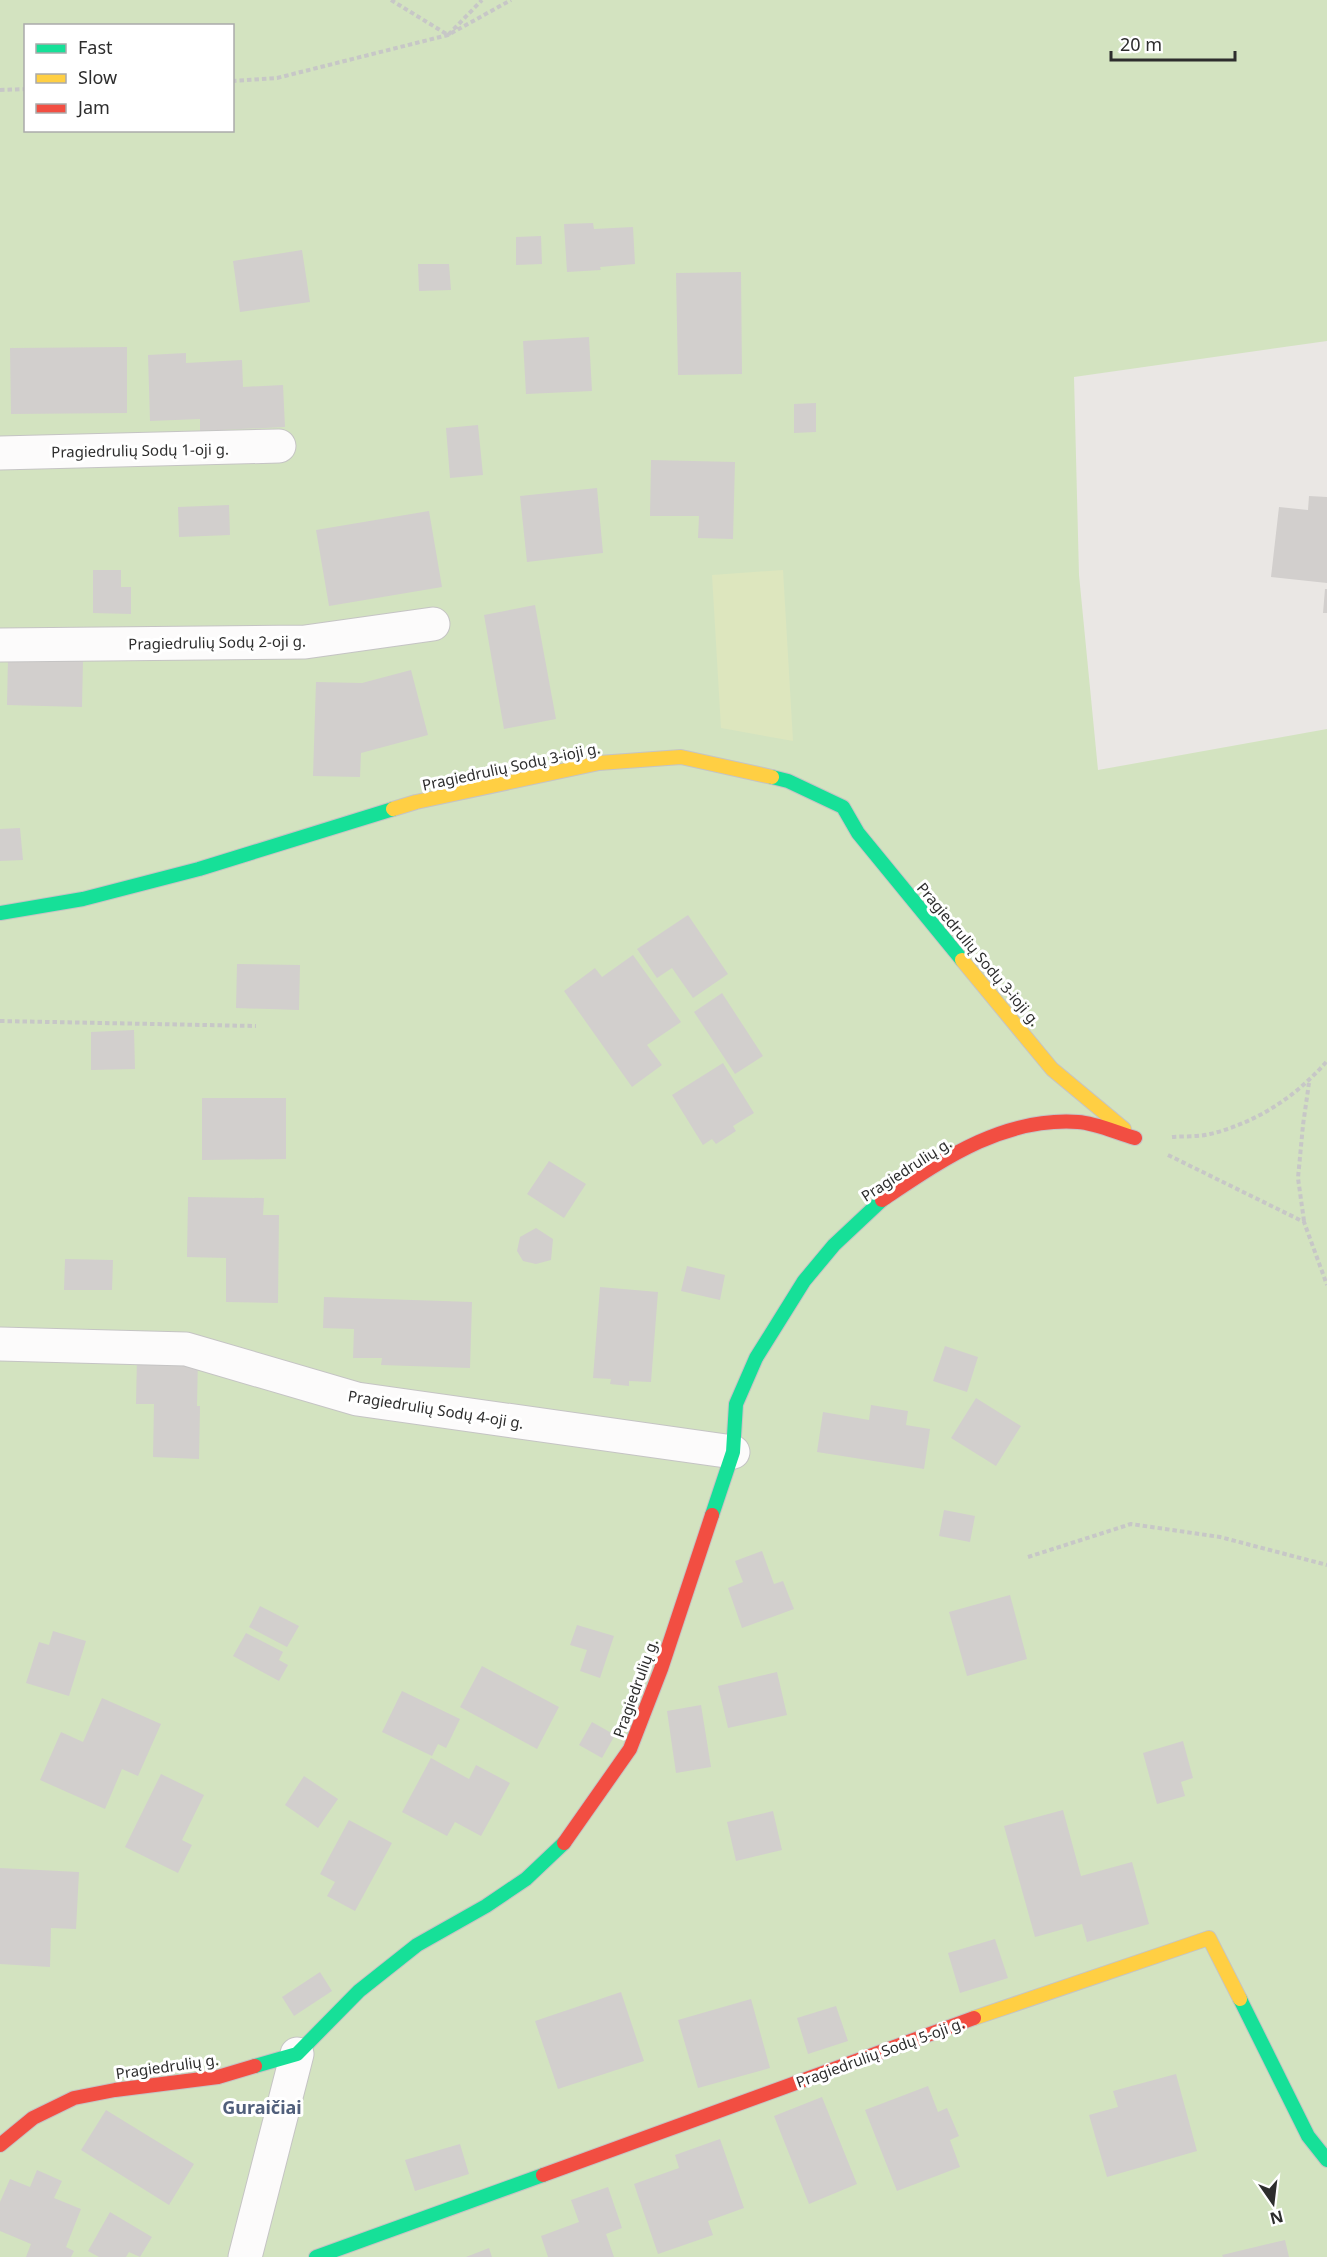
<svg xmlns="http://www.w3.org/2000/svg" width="1327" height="2257" viewBox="0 0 1327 2257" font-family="'Noto Sans',sans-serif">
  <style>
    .green { fill: #d3e3c0; fill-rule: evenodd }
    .pitch { fill: #dde6be }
    .building { fill: #d2cfcd }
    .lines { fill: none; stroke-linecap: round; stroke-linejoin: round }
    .street-casing { stroke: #c5c4c4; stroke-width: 35 }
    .fast-casing { stroke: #c5c4c4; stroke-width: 16 }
    .slow-casing { stroke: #c5c4c4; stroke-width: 16 }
    .jam-casing { stroke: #c5c4c4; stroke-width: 16 }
    .path { stroke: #c7c7c7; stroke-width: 4; stroke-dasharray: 4.5 3; stroke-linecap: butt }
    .street { stroke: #fcfbfb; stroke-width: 33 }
    .fast { stroke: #16e098; stroke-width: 14 }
    .slow { stroke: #ffcf43; stroke-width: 14 }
    .jam { stroke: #f24e42; stroke-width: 14 }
    .labels { text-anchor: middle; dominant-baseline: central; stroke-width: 6; stroke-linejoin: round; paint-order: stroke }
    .street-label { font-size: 15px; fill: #2d2d2d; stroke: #fff }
    .quarter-label { font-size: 18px; font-weight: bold; fill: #505f7b; stroke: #fff }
  </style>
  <rect width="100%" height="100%" fill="#eae7e4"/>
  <path class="green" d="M0,0H1327V341L1074,377L1079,575L1098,770L1327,729V2257H0ZM26,26H232V130H26Z"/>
  <path class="pitch" d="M783,570L793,741L721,728L712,575Z"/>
  <path class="building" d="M593,223L594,229L633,227L635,264L600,267L601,270L567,272L564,224Z
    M541,236L542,264L516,265V237Z
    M302,250L310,302L240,312L233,261Z
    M418,264H449L451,290L419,291Z
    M741,272L742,374L678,375L676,273Z
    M589,337L592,391L526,394L523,341Z
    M127,347V413L11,414L10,348Z
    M186,353V363L242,360L243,387L283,385L285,427L200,431V419L150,421L148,355Z
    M816,403V432L794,433V404Z
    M478,425L483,475L450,478L446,428Z
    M651,460L735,462L733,539L698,538L699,516H650Z
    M597,488L603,553L527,562L520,496Z
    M1309,496L1327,497V583L1271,577L1279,507L1308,510Z
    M229,505L230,535L179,537L178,507Z
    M429,511L442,587L329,606L316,530Z
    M93,570H121V587H131V614L93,613Z
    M1325,589H1327V613H1323Z
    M535,605L556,719L504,729L484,615Z
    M8,658L83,659L82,707L7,705Z
    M411,670L428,735L361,753L360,777L313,776L316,682L362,683Z
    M20,828L23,860L0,861V829Z
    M688,915L728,974L693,998L672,968L657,978L637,949Z
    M633,955L681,1022L647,1045L662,1065L632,1087L564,991L595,968L602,977Z
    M237,964L300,965L299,1010L236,1008Z
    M722,993L763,1056L735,1074L694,1012Z
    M134,1030L135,1069L91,1070V1032Z
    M723,1063L754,1113L733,1126L736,1131L716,1144L712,1139L703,1145L672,1095Z
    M202,1098H286V1159L202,1160Z
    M549,1161L586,1184L564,1218L527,1194Z
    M188,1197L264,1198L263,1215H279L278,1303L226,1302V1258L187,1257Z
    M536,1228L553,1239L551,1260L536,1264L523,1261L517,1251L520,1237Z
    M65,1259L113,1260L112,1290H64Z
    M687,1266L725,1275L720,1300L681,1291Z
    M600,1287L658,1292L651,1382L629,1381V1386L610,1384L611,1379L593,1378Z
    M324,1297L472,1302L470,1368L381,1365L382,1358H353L354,1329L323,1328Z
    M945,1346L978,1357L967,1392L933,1381Z
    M137,1356L198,1357L197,1406H200L199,1459L153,1457L154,1404H136Z
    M976,1398L1021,1426L996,1466L951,1438Z
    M871,1405L908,1411L906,1425L930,1429L924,1469L817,1452L823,1412L869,1420Z
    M944,1510L975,1516L970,1542L939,1536Z
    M762,1551L774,1584L783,1581L794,1609L742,1628L728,1588L743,1582L735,1561Z
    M1010,1595L1027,1659L967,1676L949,1612Z
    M260,1606L299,1626L287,1647L249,1627Z
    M577,1625L614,1636L600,1678L580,1671L587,1650L570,1645Z
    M53,1631L86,1641L69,1696L26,1683L39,1642L49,1645Z
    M246,1633L283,1652L279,1660L288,1665L279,1681L233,1656Z
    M482,1666L559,1707L537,1749L460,1707Z
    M777,1672L787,1715L728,1728L718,1686Z
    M402,1691L460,1719L446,1748L438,1744L432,1756L382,1732Z
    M102,1698L161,1724L138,1776L122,1769L105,1809L40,1780L61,1732L83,1742Z
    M701,1705L711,1767L676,1773L667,1711Z
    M592,1722L615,1735L602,1758L579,1745Z
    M1183,1741L1193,1778L1181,1782L1185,1796L1157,1804L1143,1753Z
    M431,1758L469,1779L476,1765L510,1783L481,1836L455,1822L447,1836L402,1812Z
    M161,1774L204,1795L182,1840L192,1845L178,1873L125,1847Z
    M304,1776L338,1799L318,1828L285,1805Z
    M1063,1810L1081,1876L1132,1862L1149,1924L1087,1942L1082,1924L1035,1937L1004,1826Z
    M773,1811L782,1850L736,1861L727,1822Z
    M349,1820L392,1843L355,1911L327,1896L335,1882L320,1874Z
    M0,1868L79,1872L76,1929L51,1928L50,1967L0,1964Z
    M995,1939L1008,1978L960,1993L948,1953Z
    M320,1972L332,1991L294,2016L282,1997Z
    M621,1992L644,2061L558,2089L535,2021Z
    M751,1999L770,2068L698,2088L678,2020Z
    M836,2006L848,2041L808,2054L797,2018Z
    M1176,2074L1197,2151L1107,2177L1089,2115L1118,2107L1113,2091Z
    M928,2086L938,2112L947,2108L959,2136L950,2140L960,2167L897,2191L865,2110Z
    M822,2097L857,2184L809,2204L774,2116Z
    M106,2110L194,2164L169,2205L81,2150Z
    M720,2139L744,2208L708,2221L713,2235L658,2254L634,2184L679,2168L675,2155Z
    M460,2144L469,2174L415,2191L405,2160Z
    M37,2170L62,2181L54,2198L81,2209L66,2247L74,2251L71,2257H26L31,2244L0,2231V2202L10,2179L30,2187Z
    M608,2187L622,2228L606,2234L614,2257H548L541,2236L579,2222L571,2200Z
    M110,2212L152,2237L140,2257L129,2252L126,2257H99L88,2251Z
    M1285,2240L1289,2257H1223L1222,2255Z
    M489,2248L492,2257H466Z"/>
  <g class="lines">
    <g class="street-casing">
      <path id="street" d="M0,453L279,446
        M0,645L305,642L433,624
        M0,1344L186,1349L357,1399L733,1452
        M245,2257L297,2054"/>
    </g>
    <g class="fast-casing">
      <path id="fast" d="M772,777L788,781L843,807L858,833L962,960
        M0,913L83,899L199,869L393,809
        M712,1515L733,1452L736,1404L756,1358L804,1281L834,1245L882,1200
        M1240,1999L1308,2136L1327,2160
        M255,2066L297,2054L359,1991L417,1945L486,1906L526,1879L564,1843
        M316,2257L543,2175"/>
    </g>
    <g class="slow-casing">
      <path id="slow" d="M393,809L416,802L599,763L681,757L772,777
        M962,960L1052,1069L1124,1129
        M974,2018L1209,1938L1240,1999"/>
    </g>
    <g class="jam-casing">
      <path id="jam" d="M882,1200C942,1160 1002,1117 1078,1122C1096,1123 1117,1133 1135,1138
        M564,1843L630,1749L661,1669L712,1515
        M0,2145L33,2118L74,2098L115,2090L218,2077L255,2066
        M543,2175L974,2018"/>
    </g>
    <path class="path" d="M391,0L448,35L482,0
      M232,81L277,78L448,35L511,0
      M0,90L26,89
      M0,1021L256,1026
      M1172,1137C1184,1136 1198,1137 1210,1134C1256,1123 1297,1096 1327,1061
      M1168,1155L1304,1222L1327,1285
      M1304,1221L1298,1178L1303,1125L1309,1083
      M1028,1557L1131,1524L1220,1537L1327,1565"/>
    <use href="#street" class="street"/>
    <use href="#fast" class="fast"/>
    <use href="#slow" class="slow"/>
    <use href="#jam" class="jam"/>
  </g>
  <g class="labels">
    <g class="street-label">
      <text transform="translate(140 450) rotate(-1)">Pragiedrulių Sodų 1-oji g.</text>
      <text transform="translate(217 642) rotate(-1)">Pragiedrulių Sodų 2-oji g.</text>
      <text transform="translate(511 766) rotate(-12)">Pragiedrulių Sodų 3-ioji g.</text>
      <text transform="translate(979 954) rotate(50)">Pragiedrulių Sodų 3-ioji g.</text>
      <text transform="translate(906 1169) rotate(-33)">Pragiedrulių g.</text>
      <text transform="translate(436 1409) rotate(9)">Pragiedrulių Sodų 4-oji g.</text>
      <text transform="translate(635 1688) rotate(-70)">Pragiedrulių g.</text>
      <text transform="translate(880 2052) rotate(-20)">Pragiedrulių Sodų 5-oji g.</text>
      <text transform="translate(167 2066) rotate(-8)">Pragiedrulių g.</text>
    </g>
    <g class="quarter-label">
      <text x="262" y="2107">Guraičiai</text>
    </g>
  </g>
  <rect x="24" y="24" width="210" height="108" fill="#ffffff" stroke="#ababab" stroke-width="1.5"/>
  <rect x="36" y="44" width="30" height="9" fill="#16e098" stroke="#ababab" stroke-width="1.5"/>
  <text x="78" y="54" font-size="18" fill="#2d2d2d">Fast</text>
  <rect x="36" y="74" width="30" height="9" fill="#ffcf43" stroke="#ababab" stroke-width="1.5"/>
  <text x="78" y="84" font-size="18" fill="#2d2d2d">Slow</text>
  <rect x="36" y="104" width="30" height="9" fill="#f24e42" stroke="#ababab" stroke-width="1.5"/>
  <text x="78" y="114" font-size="18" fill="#2d2d2d">Jam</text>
  <g transform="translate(1273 2203) rotate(166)" stroke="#ffffff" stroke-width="4.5" paint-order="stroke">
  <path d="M0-4.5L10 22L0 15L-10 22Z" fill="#2d2d2d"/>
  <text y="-9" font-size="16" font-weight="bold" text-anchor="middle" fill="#2d2d2d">N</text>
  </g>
  <path d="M1111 51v9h124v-9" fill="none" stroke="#2d2d2d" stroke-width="3"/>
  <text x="1120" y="51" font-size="18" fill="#2d2d2d" stroke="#ffffff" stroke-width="4.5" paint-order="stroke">20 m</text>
</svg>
